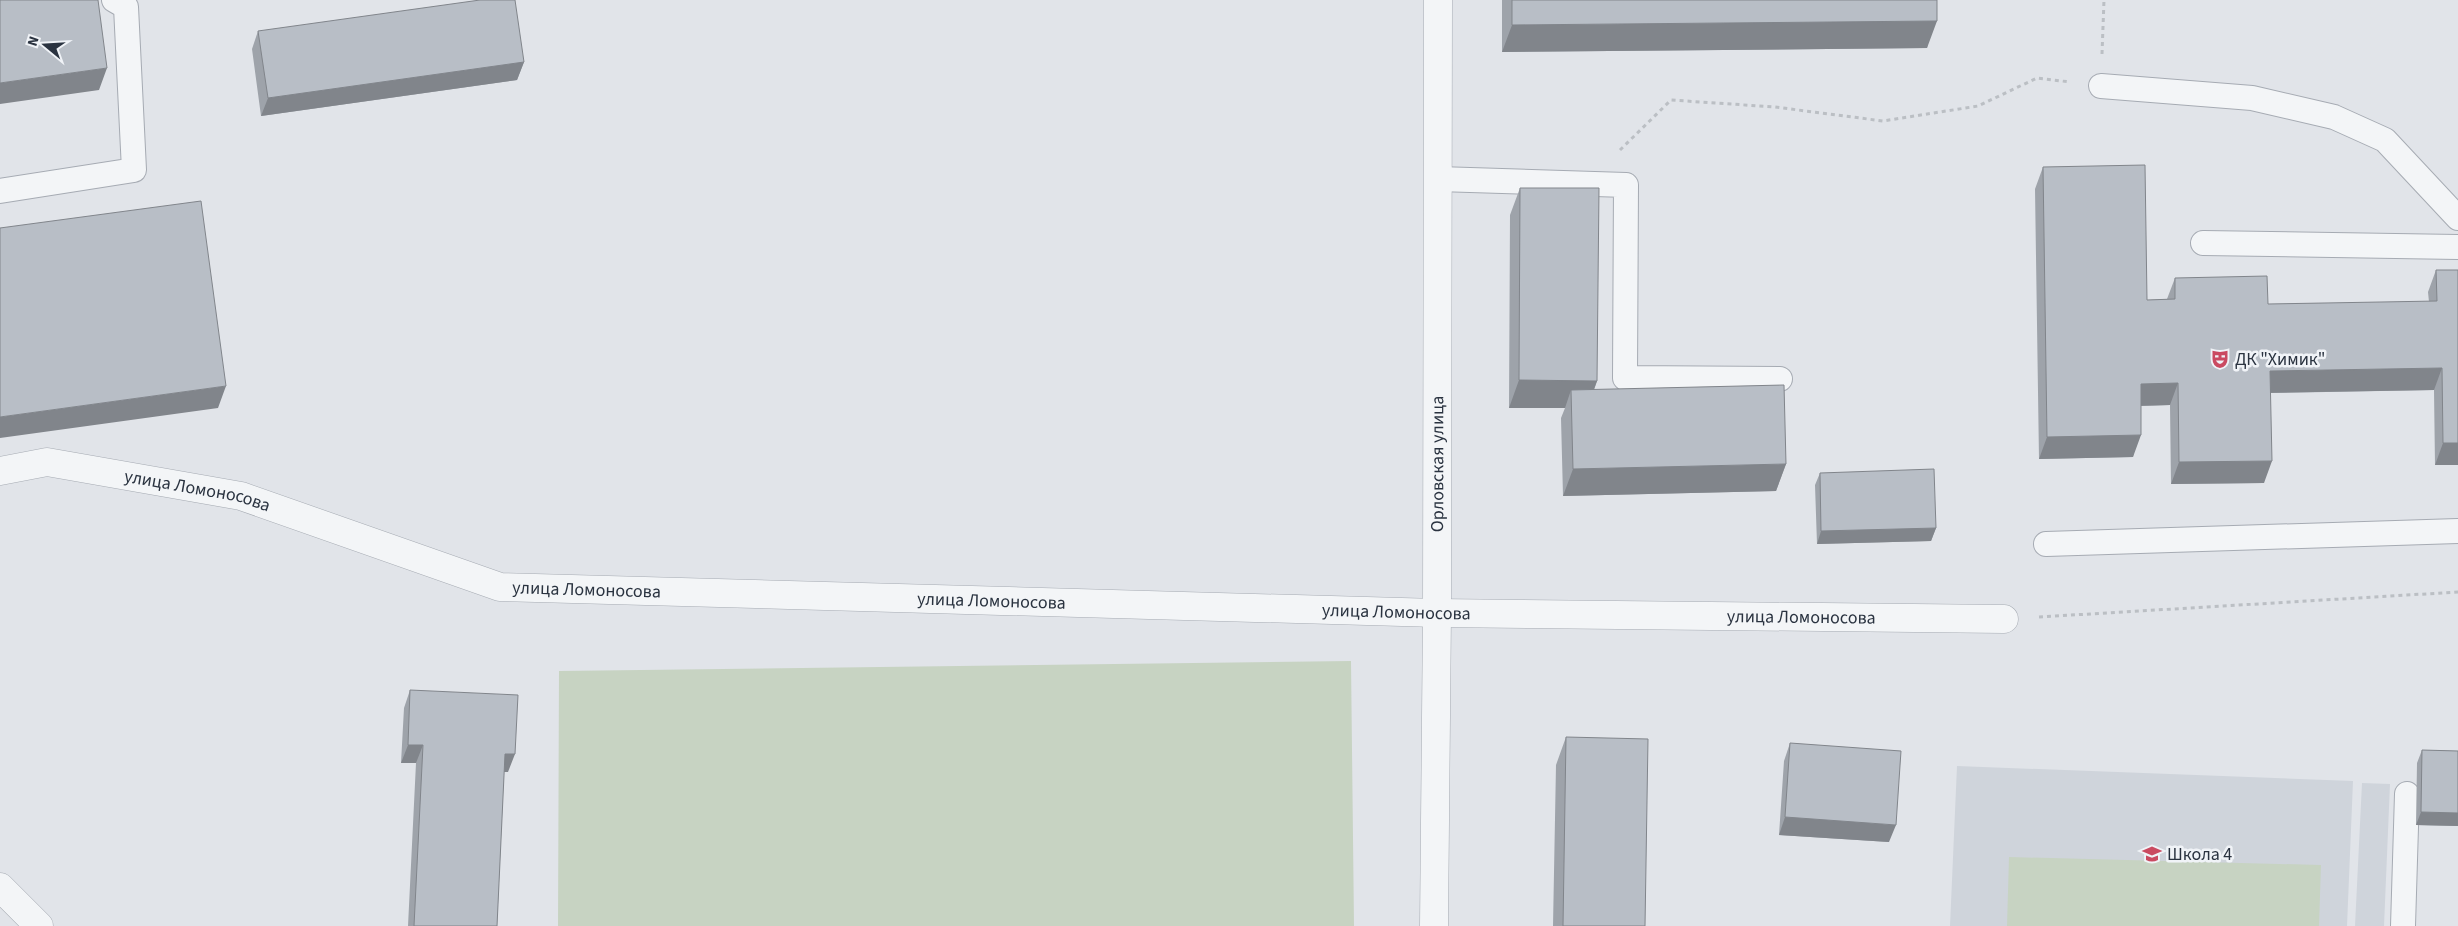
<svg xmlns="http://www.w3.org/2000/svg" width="2458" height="926" viewBox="0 0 2458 926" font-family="'Source Sans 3',sans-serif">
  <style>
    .built { fill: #cfd4db }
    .green { fill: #c7d3c2 }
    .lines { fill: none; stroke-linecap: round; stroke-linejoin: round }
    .service-casing { stroke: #a6abb3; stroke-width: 26 }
    .minor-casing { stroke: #a6abb3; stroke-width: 29 }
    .path { stroke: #bbbfc4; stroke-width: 3; stroke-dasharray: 4 4; stroke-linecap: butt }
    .service { stroke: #f3f5f7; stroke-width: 24 }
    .minor { stroke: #f3f5f7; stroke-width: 28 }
    .wall { fill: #9ea3aa }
    .shaded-wall { fill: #81858b }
    .building { fill: #b8bec6; stroke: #81858b }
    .labels { text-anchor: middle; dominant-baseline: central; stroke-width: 5; stroke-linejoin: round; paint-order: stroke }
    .poi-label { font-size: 18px; fill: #2a3340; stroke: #f0f3f7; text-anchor: start }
    .street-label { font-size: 18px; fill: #2a3340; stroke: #f0f3f7 }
  </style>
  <rect width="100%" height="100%" fill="#e1e4e9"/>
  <path class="built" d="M1957,766L2353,781L2347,926H1950Z
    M2362,783L2390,784L2384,926H2355Z"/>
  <path class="green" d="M1351,661L1354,926H558L559,671Z
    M2009,857L2321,865L2319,926H2007Z"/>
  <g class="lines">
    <g class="service-casing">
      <path id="service" d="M2101,86L2252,98L2334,117L2385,140L2458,218
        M1438,179L1626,185L1625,378L1780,379
        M0,191L134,170L126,7L114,0
        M2203,243L2458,247
        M2046,544L2458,531
        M2403,926L2407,794"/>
    </g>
    <g class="minor-casing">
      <g id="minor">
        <path id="s1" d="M0,471L47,462L241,496L500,587L1437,613L2004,619"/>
        <path d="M0,887L39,926"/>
        <path id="s2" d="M1434,926L1437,613L1438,0"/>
      </g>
    </g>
    <path class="path" d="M2102,54L2104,0
      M1620,150L1671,100L1775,107L1883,121L1978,106L2037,78L2070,82
      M2039,617L2458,592"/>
    <use href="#service" class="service"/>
    <use href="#minor" class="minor"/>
  </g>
  <path class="wall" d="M1502,0H1937L1927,48L1502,52Z
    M258,31L524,62L517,80L261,116L252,49Z
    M2043,167L2147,300L2167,299L2175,278L2268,304L2429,302L2428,292L2436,270H2458V465H2435L2434,390L2270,393L2264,483L2171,484L2170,405L2141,406L2133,457L2039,459L2035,189Z
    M1520,188L1597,381L1594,390L1786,464L1776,491L1563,496L1561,418L1565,408H1509L1510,215Z
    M1820,473L1936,528L1931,541L1817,544L1815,485Z
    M410,690L508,772H504L497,926H408L416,763H401L404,708Z
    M1566,737L1645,926H1553L1556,765Z
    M1790,743L1889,842L1779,835L1784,761Z
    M2422,750L2458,751V826L2416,825L2417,763Z"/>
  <path class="shaded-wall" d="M1937,21L1927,48L1502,52L1512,25Z
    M524,62L517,80L261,116L268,98Z
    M107,68L99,90L0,104V83Z
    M2442,368L2434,390L2262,393L2270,371Z
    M1519,380L1597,381L1587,408L1571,390L1565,408H1509Z
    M2178,383L2170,405L2133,406L2141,384Z
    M226,386L218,408L0,438V417Z
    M2141,435L2133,457L2039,459L2047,437Z
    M2443,443H2458V465H2435Z
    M2272,461L2264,483L2171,484L2179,462Z
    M1786,464L1776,491L1563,496L1573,469Z
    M1936,528L1931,541L1817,544L1821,531Z
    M408,745H423L416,763H401Z
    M505,754H515L508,772H499Z
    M2421,812L2458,813V826L2416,825Z
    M1785,817L1896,825L1889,842L1779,835Z"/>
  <path class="building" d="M0,0H98L107,68L0,83Z
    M480,0H515L524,62L268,98L258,31Z
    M1512,0H1937V21L1512,25Z
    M2145,165L2147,300L2175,299V278L2267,276L2268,304L2437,301L2436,270H2458V443H2443L2442,368L2270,371L2272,461L2179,462L2178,383L2141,384V435L2047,437L2043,167Z
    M1520,188H1599L1597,381L1519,380Z
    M201,201L226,386L0,417V228Z
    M1784,385L1786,464L1573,469L1571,390Z
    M1934,469L1936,528L1821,531L1820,473Z
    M410,690L518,695L515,754H505L497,926H414L423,745H408Z
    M1566,737L1648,739L1645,926H1563Z
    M1790,743L1901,751L1896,825L1785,817Z
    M2422,750L2458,751V813L2421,812Z"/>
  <defs>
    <g id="theatre-bare" transform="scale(1.5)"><path d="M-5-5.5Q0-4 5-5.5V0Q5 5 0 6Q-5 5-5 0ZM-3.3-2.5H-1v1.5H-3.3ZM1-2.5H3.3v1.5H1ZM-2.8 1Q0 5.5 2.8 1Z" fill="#ca4a61" stroke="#f0f3f7" stroke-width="2.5" paint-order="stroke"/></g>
    <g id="school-bare" transform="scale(1.5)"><path d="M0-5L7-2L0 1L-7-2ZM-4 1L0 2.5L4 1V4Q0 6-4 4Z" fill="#ca4a61" stroke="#f0f3f7" stroke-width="2.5" paint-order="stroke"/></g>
  </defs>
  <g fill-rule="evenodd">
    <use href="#theatre-bare" x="2220" y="359"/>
    <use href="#school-bare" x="2152" y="854"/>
  </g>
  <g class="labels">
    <g class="poi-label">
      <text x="2235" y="359">ДК "Химик"</text>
      <text x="2167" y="854">Школа 4</text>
    </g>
    <g class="street-label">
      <text stroke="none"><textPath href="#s2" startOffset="462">Орловская улица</textPath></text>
      <text stroke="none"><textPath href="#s1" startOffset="201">улица Ломоносова</textPath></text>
      <text stroke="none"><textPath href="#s1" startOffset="606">улица Ломоносова</textPath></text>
      <text stroke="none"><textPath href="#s1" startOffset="1011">улица Ломоносова</textPath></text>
      <text stroke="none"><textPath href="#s1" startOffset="1416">улица Ломоносова</textPath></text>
      <text stroke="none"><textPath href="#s1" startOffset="1821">улица Ломоносова</textPath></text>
    </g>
  </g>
  <g transform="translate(45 45) rotate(288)" stroke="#f0f3f7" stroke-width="4" paint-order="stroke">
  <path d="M0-4L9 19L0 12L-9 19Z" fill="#2a3340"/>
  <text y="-8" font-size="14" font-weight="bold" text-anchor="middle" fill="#2a3340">N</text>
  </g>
</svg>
